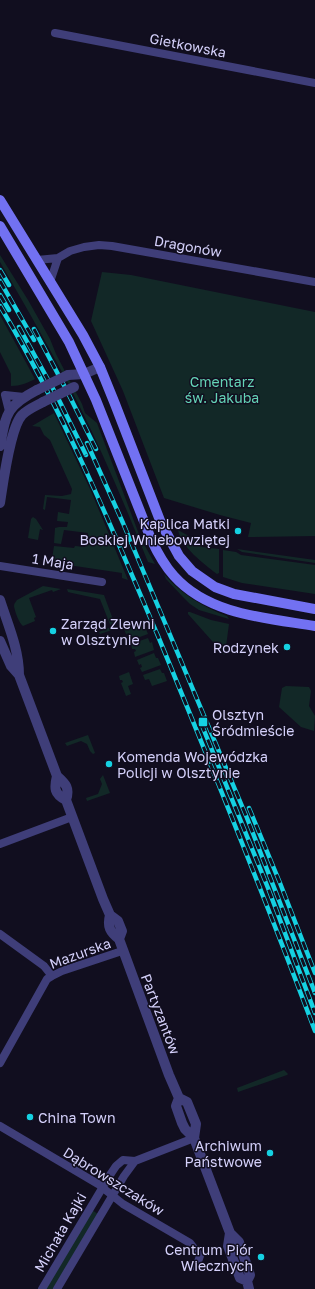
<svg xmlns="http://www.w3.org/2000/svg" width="315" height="1289" viewBox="0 0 315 1289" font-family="'Golos Text',sans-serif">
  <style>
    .green { fill: #122827 }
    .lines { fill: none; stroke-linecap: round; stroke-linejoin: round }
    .minor { stroke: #3f3e79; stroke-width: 8 }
    .tertiary { stroke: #3f3e79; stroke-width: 10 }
    .secondary { stroke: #7271f2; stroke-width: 10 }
    .rail-casing { stroke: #15d1e2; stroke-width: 4.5 }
    .rail { stroke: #110e1f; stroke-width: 3; stroke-dasharray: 9; stroke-linecap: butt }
    .tertiary-bridge { stroke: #3f3e79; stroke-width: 10 }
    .poi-dot { fill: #15d1e2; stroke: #110e1f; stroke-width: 1.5 }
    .labels { text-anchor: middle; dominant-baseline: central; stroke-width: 3; stroke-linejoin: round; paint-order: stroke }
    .street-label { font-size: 14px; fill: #d5d1fb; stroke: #110e1f }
    .park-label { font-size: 14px; fill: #64d3b6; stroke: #110e1f }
    .poi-label { font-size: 14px; fill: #d5d1fb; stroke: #110e1f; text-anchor: end }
  </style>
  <rect width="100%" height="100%" fill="#110e1f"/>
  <path class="green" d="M0,255L28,300L50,339L56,354L82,404L85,413L97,423L140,537L155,564L148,562C126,508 104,455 78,403C54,355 27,309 0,262Z
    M102,272L131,275L315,312V536L248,537L251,523L220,515L164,498L123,391L91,321Z
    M0,315L35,379C27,383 21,386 11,386V374L0,352Z
    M54,413L91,491L128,580L122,578V573L55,563L52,559L54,546L74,548L75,546L85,547L88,533L64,530L61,544L54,543L55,528L59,527H67L68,522L57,521L58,512L69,514L71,500L47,497L45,510L43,509L45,495L62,496L71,494L72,489L50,440L44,435L40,427L32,426Z
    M33,517L36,519L43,530L40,529L38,540L28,538L31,519Z
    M178,530L198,541L202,547L219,549V573L217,574C203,563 182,548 178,530Z
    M237,549L315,560V563L242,552Z
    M223,550L236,552L241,555L315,565V594L242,583L223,577Z
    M164,574C181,594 203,607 227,616L229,619L199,610L190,604L182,596L166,579Z
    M43,586L61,589L53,592L52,590L29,598L36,617L34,618L35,621L23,626C19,623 15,612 14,606C14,603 16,602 17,600Z
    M67,589L104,595L115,625V629L100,634L99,632L111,627L100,599L72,593L68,592Z
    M188,612H190L211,620L229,624L225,654L224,655L221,651L188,614Z
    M142,622L144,628L145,627L148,634L129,641L128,637L129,636V633L126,634L124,629Z
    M148,638L150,643L152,642L154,650L135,657L134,652L136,651L135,649H132L131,644Z
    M154,653L156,658H158L161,665L142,672L140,668L142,667L141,664L139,665L137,660Z
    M160,669L162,673H164L167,681L152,686L149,679L145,680L143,675Z
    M129,672L133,684L128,686L131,694L126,696L121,683L123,682L122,680H120L119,676Z
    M286,686L309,687L311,691L309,706L315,716L314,731L301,727L279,707L282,688Z
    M88,735L95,753L93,754L90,751L87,744L81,741L67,746L65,743Z
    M103,775L110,793L87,801L86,798L98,794L102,784L100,779Z
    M284,1070L288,1074L287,1075L238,1092L237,1088Z
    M92,1210L98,1214L53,1289H46Z"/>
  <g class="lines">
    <path class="minor" d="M55,33L315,83
      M37,260L58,258L70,251L84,247L99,245L112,246L315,282
      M50,282L58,258
      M9,411L5,395L24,397
      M0,566L102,582
      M0,844L72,817
      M0,934L44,966L52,976
      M0,1063L47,979L52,976L62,971L122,951
      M0,1126L98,1184L123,1204L190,1243L200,1256L196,1267
      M42,1289L110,1175L116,1166L123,1160L135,1161
      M57,1289L124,1176L135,1161L194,1138"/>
    <path class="tertiary" d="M68,375L84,374L100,367
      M0,446C6,414 6,406 37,390
      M0,503C3,484 10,428 22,415C28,409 36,406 43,402
      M0,600C8,625 19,649 19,675L57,776C66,784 70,788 66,800L103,899L110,915L118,921L122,931L119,939
      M0,641L11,666L19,675
      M57,776C54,788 54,794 66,800
      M110,915C107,927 110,932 119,939L169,1075L179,1098L187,1102L196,1124L194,1138
      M179,1098L176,1106L182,1123L185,1129L194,1138L230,1233L239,1242L250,1275L247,1281L249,1289
      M230,1233L228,1246L240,1278L247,1281"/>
    <path class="secondary" d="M0,200L83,335L100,367L115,404L161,523L179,556L192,571L215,587L234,594L315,609
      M0,226L69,342L96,400L151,539C157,552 164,565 174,576C209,615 266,618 315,626"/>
    <g class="rail-casing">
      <path id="rail" d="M0,270L9,285
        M0,281L34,340
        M0,295L9,310
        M0,306C63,411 110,523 158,636C212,767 265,898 315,1031
        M19,327L57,396L86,455
        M34,329L67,391L96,449
        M87,443L123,523L247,818L315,993
        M201,723L268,888L315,1013
        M249,808L280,883L315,973"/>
    </g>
    <use href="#rail" class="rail"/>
    <path class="tertiary-bridge" d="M37,390L68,375
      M43,402L74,387"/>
  </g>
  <g class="poi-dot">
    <circle cx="238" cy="531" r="4"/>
    <circle cx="53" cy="631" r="4"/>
    <circle cx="287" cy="647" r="4"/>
    <rect x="198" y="717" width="10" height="10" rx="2"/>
    <circle cx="109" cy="764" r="4"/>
    <circle cx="30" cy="1117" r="4"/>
    <circle cx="270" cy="1153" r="4"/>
    <circle cx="261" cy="1257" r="4"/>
  </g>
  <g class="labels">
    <g class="street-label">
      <text transform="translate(188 45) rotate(11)">Gietkowska</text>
      <text transform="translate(188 246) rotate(10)">Dragonów</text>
      <text transform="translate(53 561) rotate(9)">1 Maja</text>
      <text transform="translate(80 953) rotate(-20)">Mazurska</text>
      <text transform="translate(161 1014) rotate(69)">Partyzantów</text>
      <text transform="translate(114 1181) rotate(32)">Dąbrowszczaków</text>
      <text transform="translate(60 1232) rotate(-60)">Michała Kajki</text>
    </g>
    <g class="park-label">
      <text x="222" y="381">Cmentarz<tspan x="222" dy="16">św. Jakuba</tspan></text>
    </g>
    <g class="poi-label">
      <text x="230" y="523">Kaplica Matki<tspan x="230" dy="16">Boskiej Wniebowziętej</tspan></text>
      <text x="61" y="623" text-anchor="start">Zarząd Zlewni<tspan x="61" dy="16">w Olsztynie</tspan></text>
      <text x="279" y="647">Rodzynek</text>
      <text x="212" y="714" text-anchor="start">Olsztyn<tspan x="212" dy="16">Śródmieście</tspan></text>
      <text x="117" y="756" text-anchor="start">Komenda Wojewódzka<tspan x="117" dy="16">Policji w Olsztynie</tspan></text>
      <text x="38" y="1117" text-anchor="start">China Town</text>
      <text x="262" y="1145">Archiwum<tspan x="262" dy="16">Państwowe</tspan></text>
      <text x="253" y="1249">Centrum Piór<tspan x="253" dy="16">Wiecznych</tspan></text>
    </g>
  </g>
</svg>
